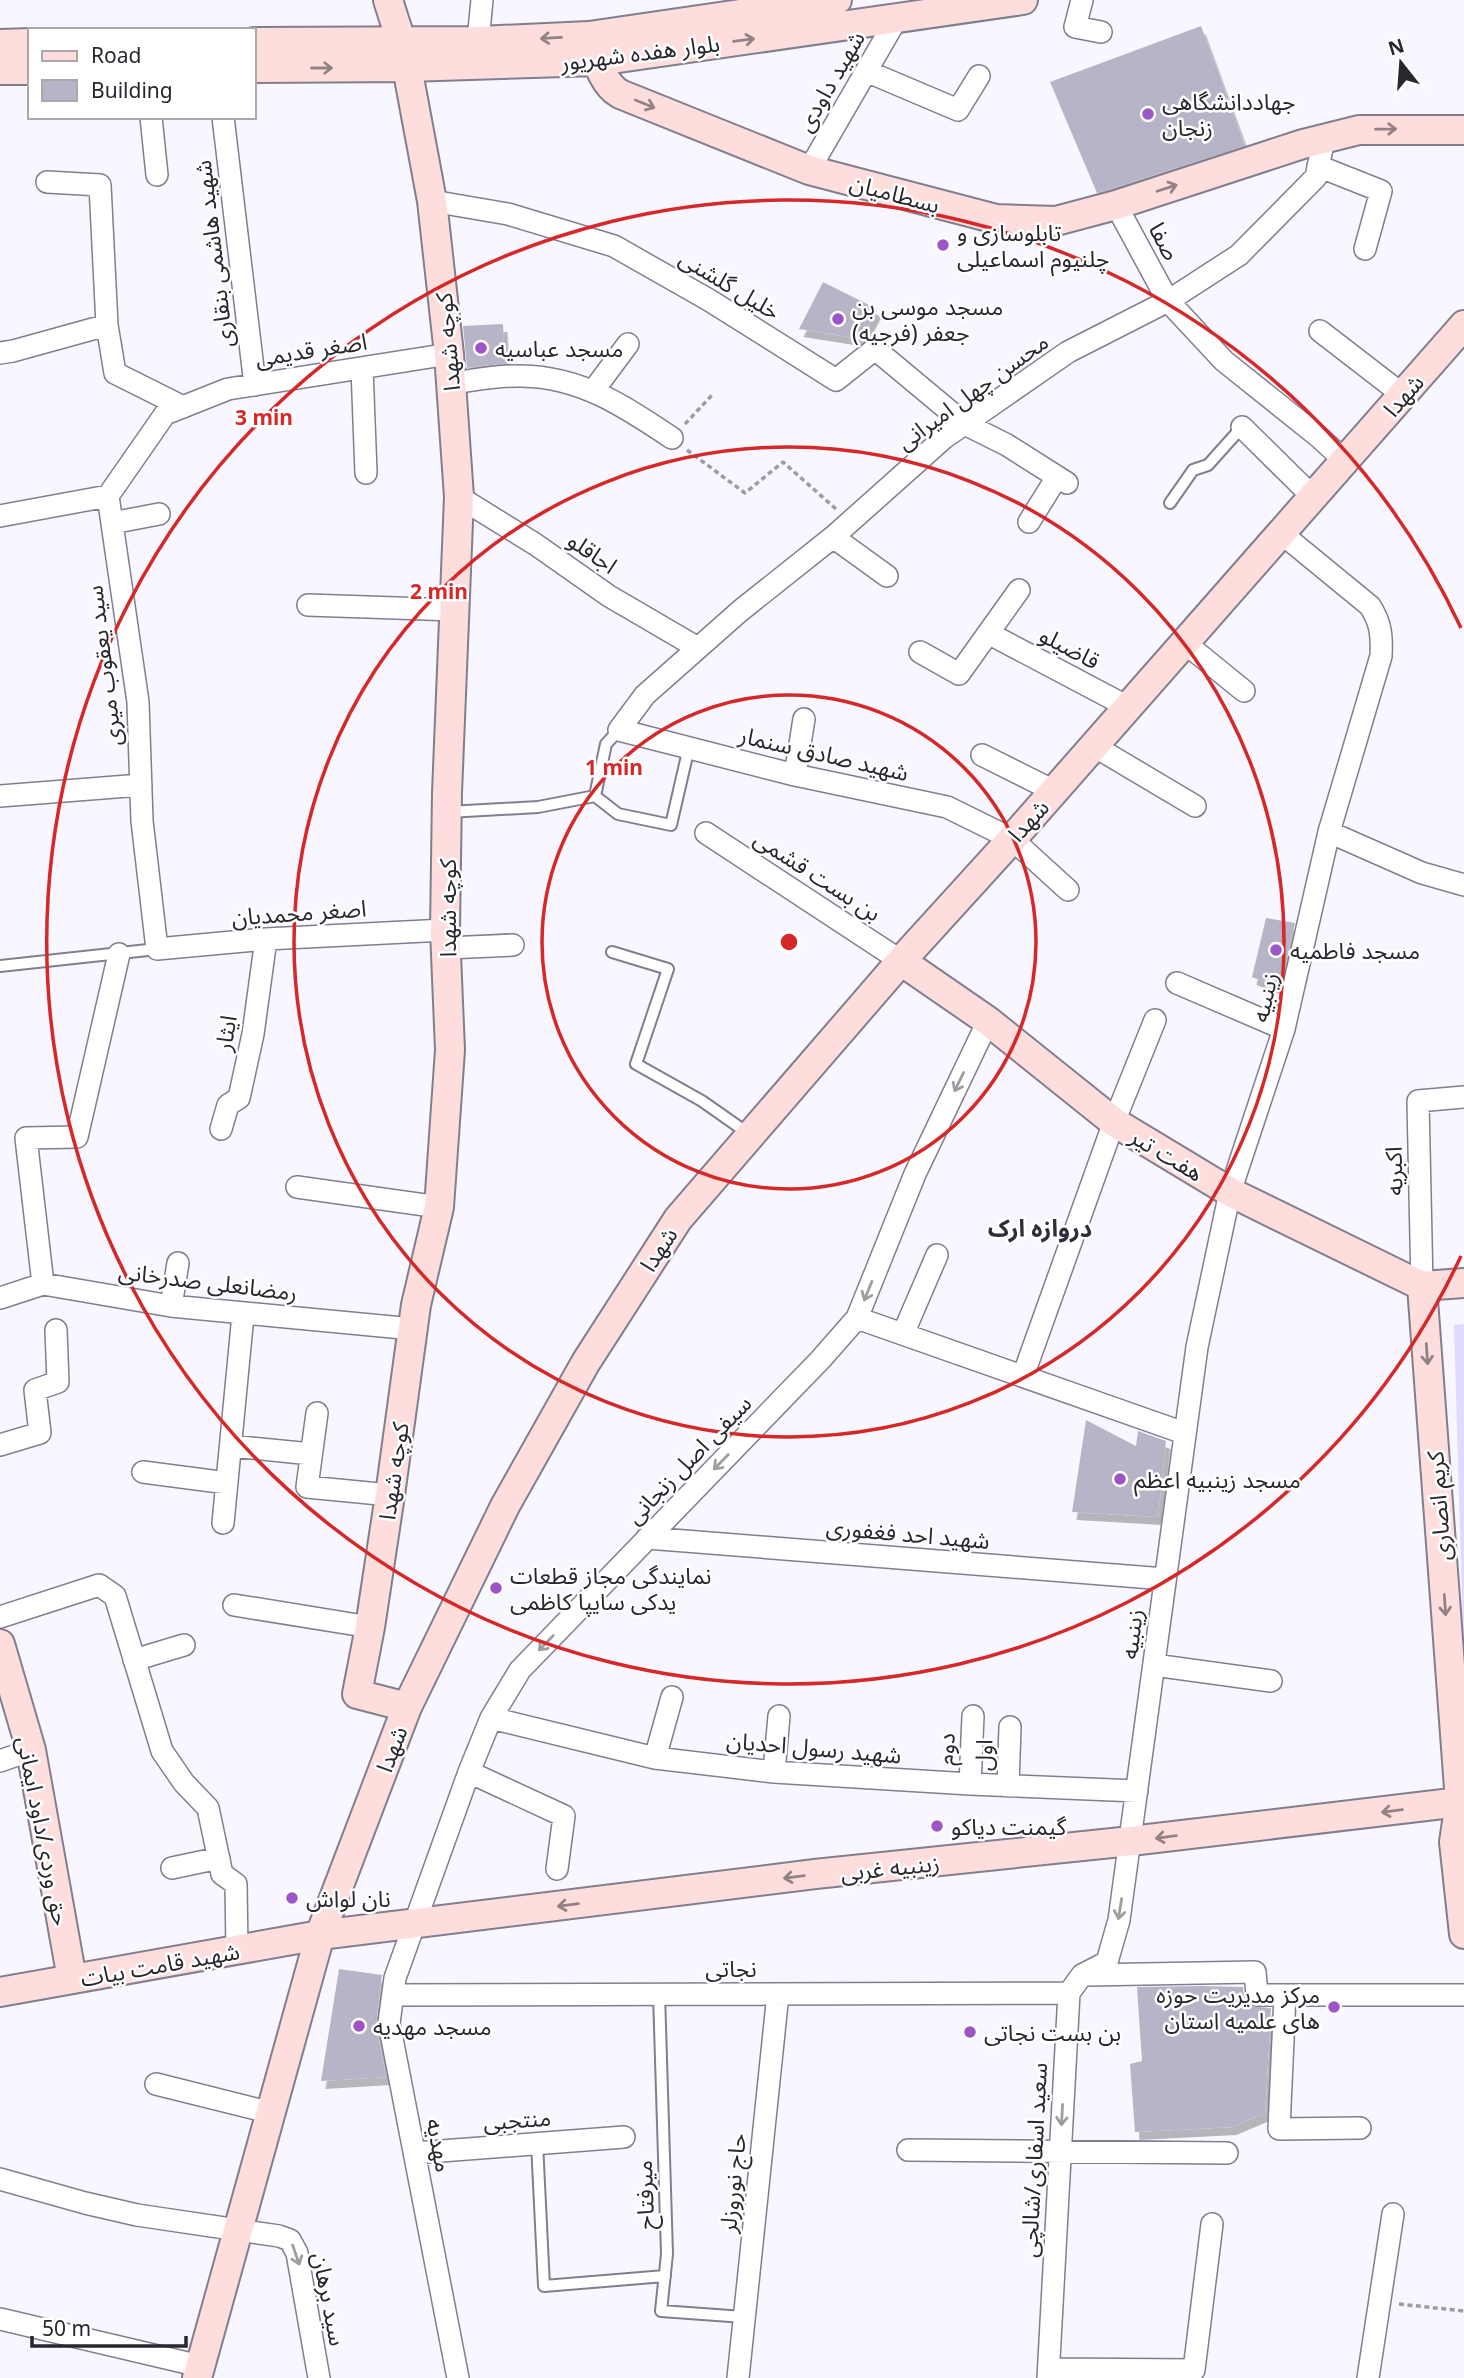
<svg xmlns="http://www.w3.org/2000/svg" width="1464" height="2378" viewBox="0 0 1464 2378" font-family="'Noto Sans','Noto Sans Arabic',sans-serif">
  <style>
    .green { fill: #e0daff }
    .building { fill: #b8b4c8; filter: url(#shadow) }
    .lines { fill: none; stroke-linecap: round; stroke-linejoin: round }
    .lane-casing { stroke: #817e90; stroke-width: 14 }
    .street-casing { stroke: #817e90; stroke-width: 24 }
    .secondary-casing { stroke: #817e90; stroke-width: 32 }
    .path { stroke: #9d9ca4; stroke-width: 3.5; stroke-dasharray: 5 3.5; stroke-linecap: butt }
    .lane { stroke: #fff; stroke-width: 10 }
    .street { stroke: #fff; stroke-width: 21 }
    .secondary { stroke: #fededc; stroke-width: 28 }
    .oneway { stroke: #938285 }
    .oneway2 { stroke: #9e9ea1 }
    .ring { fill: none; stroke: #d62828; stroke-width: 3.5 }
    .poi-dot { fill: #9d54c7; stroke: #fff; stroke-width: 2.5 }
    .labels { text-anchor: middle; dominant-baseline: central; stroke-width: 5; stroke-linejoin: round; paint-order: stroke }
    .street-label { font-size: 23px; fill: #28272e; stroke: #fff }
    .poi-label { font-size: 23px; fill: #28272e; stroke: #fff; text-anchor: start }
    .neighbourhood-label { font-size: 24px; font-weight: bold; fill: #302d3c; stroke: #fff }
    .centre { fill: #d62828; stroke: #fff; stroke-width: 3.5 }
    .ring-label { font-size: 21px; text-anchor: middle; font-weight: bold; fill: #d62828; stroke: #fff; stroke-width: 5; stroke-linejoin: round; paint-order: stroke }
  </style>
  <defs>
    <filter id="shadow"><feDropShadow dx="4.5" dy="8" stdDeviation="0" flood-color="#0004"/></filter>
  </defs>
  <rect width="100%" height="100%" fill="#f8f7ff"/>
  <path class="green" d="M1464,1324V1669L1454,1325Z"/>
  <path class="building" d="M1201,26L1245,146L1097,193L1050,82Z
    M823,282L877,309L862,339L799,329Z
    M503,324L505,363L467,368L463,326Z
    M1266,918L1295,923L1280,988L1252,977Z
    M1086,1420L1136,1446L1138,1431L1166,1441L1158,1517L1072,1512Z
    M339,1969L382,1975L376,2025L386,2077L321,2081Z
    M1200,1986L1243,1987L1245,2006L1271,2008L1265,2113L1232,2127L1135,2132L1130,2064L1142,2061L1137,1987Z"/>
  <g class="lines">
    <g class="lane-casing">
      <path id="lane" d="M1170,503L1193,470L1208,465L1242,427
        M595,796L618,814L671,825L689,747
        M448,812L538,807L595,796L606,744L619,730
        M612,952L668,969L636,1064L702,1101L749,1134
        M0,966L157,949
        M659,1994L667,2254L661,2311L744,2317
        M537,2143L544,2286L665,2276"/>
    </g>
    <g class="street-casing">
      <path id="street" d="M1082,0L1075,27L1101,32
        M478,41L482,0
        M866,71L958,110L979,76
        M151,117L157,175
        M223,117L255,385
        M1318,166L1381,191L1365,249
        M809,170L897,18
        M47,182L100,185L107,325L115,373L183,407
        M432,201L508,214L614,246L709,300L836,380L875,349L965,424L1007,445L1067,483
        M1116,205L1168,301L1224,361L1319,437L1345,461
        M1320,331L1403,395
        M0,353L13,351L107,325
        M362,368L366,473
        M452,383C475,380 499,375 522,376C581,377 624,406 672,438
        M593,391L628,344
        M1242,427L1313,497
        M459,497L535,544L609,596L698,648
        M0,516L108,496
        M1029,522L1057,477
        M112,523L159,514
        M833,537L887,576
        M308,605L455,610
        M988,633L1128,707
        M1185,643L1244,691
        M920,652L959,674L1019,590
        M1094,746L1195,806
        M982,755L1054,791
        M795,775L804,719
        M0,796L141,785
        M1329,832L1422,873L1464,885
        M706,833L901,961
        M1068,890L1012,839L947,807L795,775L619,730L645,695L740,611L833,537L944,438L1068,352L1168,301L1239,255L1316,177L1324,139
        M445,930L266,939L157,949L142,821L138,702L108,496L165,414L228,389L449,354
        M447,948L513,945
        M1177,983L1284,1029
        M221,1129L228,1105L239,1098L253,1034L266,939
        M297,1187L439,1207
        M43,1284L26,1138L77,1137L119,954
        M1422,1286L1418,1101L1464,1097
        M0,1298L43,1284L171,1306L413,1329
        M171,1306L178,1263
        M857,1318L1184,1433
        M903,1334L937,1255
        M1023,1376L1114,1122L1155,1020
        M317,1413L307,1487L390,1495
        M0,1445L40,1433L35,1390L58,1382L56,1330
        M231,1446L311,1454
        M143,1472L227,1483
        M223,1523L243,1315
        M647,1538L1165,1579
        M234,1605L370,1627
        M0,1617L99,1585L115,1596L162,1751L184,1783L208,1808L222,1874L236,1884L237,1950
        M134,1660L184,1645
        M1154,1665L1271,1681
        M491,1718L655,1758L774,1772L970,1784L1137,1791
        M655,1758L672,1697
        M0,1761L31,1750
        M469,1772L564,1816L557,1869
        M774,1772L779,1716
        M970,1784L973,1716
        M1008,1786L1010,1727
        M172,1868L219,1858
        M1088,1975L1255,1972L1257,1995H1464
        M393,1995L1069,1993
        M1285,1995L1279,2129L1360,2128
        M156,2084L272,2113
        M908,2150L1227,2153
        M415,2153L624,2137
        M0,2179L85,2203L137,2215L279,2236L290,2240L297,2253L319,2378
        M0,2319L200,2366
        M1049,2369L1194,2370L1212,2224
        M458,2378L389,2023L395,1978L469,1772L491,1718L520,1670L821,1359L857,1318L915,1174L988,1021
        M738,2378L778,1994
        M1048,2378L1069,1993L1082,1975L1107,1962L1119,1920L1197,1347L1230,1192L1284,1029L1329,832L1381,656C1382,636 1381,623 1370,606L1281,533
        M1368,2378L1393,2214"/>
    </g>
    <g class="secondary-casing">
      <path id="secondary" d="M388,0L401,41
        M589,36C596,56 601,83 620,94L809,170L996,219L1056,221L1116,205L1303,144L1359,130H1464
        M254,42L478,41L589,36L837,0
        M0,44L30,43
        M407,67L432,201L449,354L459,497L447,793L445,930L450,1050L439,1207L416,1305L390,1495L370,1627L357,1694L407,1707
        M254,68L407,67L598,61L1023,0
        M0,70H30
        M901,961L988,1021L1114,1122L1230,1192L1422,1286L1464,1283
        M1422,1286L1460,1802L1454,1842L1464,1934
        M0,1644L31,1750L72,1979
        M0,1992L320,1935L815,1874L1131,1841L1460,1802
        M197,2378L320,1935L407,1707L505,1506L586,1362L678,1219L901,961L1012,839L1464,325"/>
    </g>
    <path class="path" d="M685,424L712,395
      M687,450L745,493L783,462L836,509
      M1399,2304L1464,2311"/>
    <use href="#lane" class="lane"/>
    <use href="#street" class="street"/>
    <use href="#secondary" class="secondary"/>
  </g>
  <defs><path id="oneway-shaft" d="M-6 0H5M1.5-3L5.5 0L1.5 3" fill="none" stroke-width="1.6" stroke-linecap="round" stroke-linejoin="round" transform="scale(1.75)"/></defs>
  <g class="oneway">
    <use href="#oneway-shaft" transform="translate(551 38) rotate(177)"/>
    <use href="#oneway-shaft" transform="translate(744 40) rotate(-8)"/>
    <use href="#oneway-shaft" transform="translate(322 68)"/>
    <use href="#oneway-shaft" transform="translate(645 104) rotate(22)"/>
    <use href="#oneway-shaft" transform="translate(1386 129) rotate(-1)"/>
    <use href="#oneway-shaft" transform="translate(1167 188) rotate(-18)"/>
    <use href="#oneway-shaft" transform="translate(1427 1354) rotate(86)"/>
    <use href="#oneway-shaft" transform="translate(1445 1605) rotate(86)"/>
    <use href="#oneway-shaft" transform="translate(1392 1811) rotate(173)"/>
    <use href="#oneway-shaft" transform="translate(1166 1837) rotate(173)"/>
    <use href="#oneway-shaft" transform="translate(794 1877) rotate(173)"/>
    <use href="#oneway-shaft" transform="translate(568 1905) rotate(173)"/>
  </g>
  <g class="oneway2">
    <use href="#oneway-shaft" transform="translate(959 1082) rotate(116)"/>
    <use href="#oneway-shaft" transform="translate(868 1291) rotate(112)"/>
    <use href="#oneway-shaft" transform="translate(721 1462) rotate(134)"/>
    <use href="#oneway-shaft" transform="translate(546 1643) rotate(134)"/>
    <use href="#oneway-shaft" transform="translate(1120 1909) rotate(99)"/>
    <use href="#oneway-shaft" transform="translate(1062 2115) rotate(93)"/>
    <use href="#oneway-shaft" transform="translate(296 2255) rotate(71)"/>
  </g>
  <g class="ring">
    <circle cx="789" cy="942" r="247"/>
    <circle cx="789" cy="942" r="495"/>
    <path d="M1461 1256A742 742 0 1 1 1461 628"/>
  </g>
  <g class="poi-dot">
    <circle cx="1148" cy="114" r="7"/>
    <circle cx="943" cy="245" r="7"/>
    <circle cx="838" cy="319" r="7"/>
    <circle cx="481" cy="348" r="7"/>
    <circle cx="1276" cy="950" r="7"/>
    <circle cx="1120" cy="1479" r="7"/>
    <circle cx="496" cy="1588" r="7"/>
    <circle cx="937" cy="1826" r="7"/>
    <circle cx="292" cy="1898" r="7"/>
    <circle cx="1334" cy="2007" r="7"/>
    <circle cx="359" cy="2026" r="7"/>
    <circle cx="970" cy="2032" r="7"/>
  </g>
  <g class="labels">
    <g class="street-label">
      <text transform="translate(640 52) rotate(-7)">بلوار هفده شهریور</text>
      <text transform="translate(830 81) rotate(-60)">شهید داودی</text>
      <text transform="translate(895 193) rotate(15)">بسطامیان</text>
      <text transform="translate(1165 241) rotate(62)">صفا</text>
      <text transform="translate(213 254) rotate(-97)">شهید هاشمی بنقاری</text>
      <text transform="translate(730 284) rotate(31)">خلیل گلشنی</text>
      <text transform="translate(447 342) rotate(-95)">کوچه شهدا</text>
      <text transform="translate(311 349) rotate(-9)">اصغر قدیمی</text>
      <text transform="translate(972 391) rotate(-36)">محسن چهل امیرانی</text>
      <text transform="translate(1403 395) rotate(-49)">شهدا</text>
      <text transform="translate(593 552) rotate(35)">اجاقلو</text>
      <text transform="translate(1070 647) rotate(28)">قاضیلو</text>
      <text transform="translate(103 666) rotate(-97)">سید یعقوب میری</text>
      <text transform="translate(824 753) rotate(13)">شهید صادق سنمار</text>
      <text transform="translate(1028 820) rotate(-48)">شهدا</text>
      <text transform="translate(818 875) rotate(33)">بن بست قشمی</text>
      <text transform="translate(447 908) rotate(-90)">کوچه شهدا</text>
      <text transform="translate(299 912) rotate(-4)">اصغر محمدیان</text>
      <text transform="translate(1264 997) rotate(-77)">زینبیه</text>
      <text transform="translate(225 1033) rotate(-80)">ایثار</text>
      <text transform="translate(1167 1154) rotate(31)">هفت تیر</text>
      <text transform="translate(1393 1171) rotate(-91)">اکبریه</text>
      <text transform="translate(658 1249) rotate(-57)">شهدا</text>
      <text transform="translate(208 1281) rotate(7)">رمضانعلی صدرخانی</text>
      <text transform="translate(688 1459) rotate(-46)">سیفی اصل زنجانی</text>
      <text transform="translate(393 1471) rotate(-82)">کوچه شهدا</text>
      <text transform="translate(1438 1506) rotate(-94)">کریم انصاری</text>
      <text transform="translate(908 1533) rotate(5)">شهید احد فغفوری</text>
      <text transform="translate(1131 1634) rotate(-83)">زینبیه</text>
      <text transform="translate(814 1747) rotate(5)">شهید رسول احدیان</text>
      <text transform="translate(391 1749) rotate(-69)">شهدا</text>
      <text transform="translate(945 1749) rotate(-87)">دوم</text>
      <text transform="translate(983 1755) rotate(-88)">اول</text>
      <text transform="translate(44 1831) rotate(79)">حق وردی/داود ایمانی</text>
      <text transform="translate(890 1867) rotate(-6)">زینبیه غربی</text>
      <text transform="translate(160 1964) rotate(-10)">شهید قامت بیات</text>
      <text x="731" y="1968">نجاتی</text>
      <text transform="translate(517 2119) rotate(-4)">منتجبی</text>
      <text transform="translate(440 2145) rotate(79)">مهدیه</text>
      <text transform="translate(1033 2160) rotate(-87)">سعید اسفاری/شالچی</text>
      <text transform="translate(732 2183) rotate(-84)">حاج نوروزلر</text>
      <text transform="translate(644 2195) rotate(-92)">میرفتاح</text>
      <text transform="translate(330 2299) rotate(79)">سید برهان</text>
    </g>
    <g class="poi-label">
      <text x="1162" y="101">جهاددانشگاهی<tspan x="1162" dy="26">زنجان</tspan></text>
      <text x="957" y="232">تابلوسازی و<tspan x="957" dy="26">چلنیوم اسماعیلی</tspan></text>
      <text x="852" y="306">مسجد موسی بن<tspan x="852" dy="26">جعفر (فرجیه)</tspan></text>
      <text x="495" y="348">مسجد عباسیه</text>
      <text x="1290" y="950">مسجد فاطمیه</text>
      <text x="1134" y="1479">مسجد زینبیه اعظم</text>
      <text x="510" y="1575">نمایندگی مجاز قطعات<tspan x="510" dy="26">یدکی سایپا کاظمی</tspan></text>
      <text x="951" y="1826">گیمنت دیاکو</text>
      <text x="306" y="1898">نان لواش</text>
      <text x="1320" y="1994" text-anchor="end">مرکز مدیریت حوزه<tspan x="1320" dy="26">های علمیه استان</tspan></text>
      <text x="373" y="2026">مسجد مهدیه</text>
      <text x="984" y="2032">بن بست نجاتی</text>
    </g>
    <g class="neighbourhood-label">
      <text x="1040" y="1227">دروازه ارک</text>
    </g>
  </g>
  <circle cx="789" cy="942" r="10" class="centre"/>
  <g class="ring-label">
    <text x="264" y="425">3 min</text>
    <text x="439" y="599">2 min</text>
    <text x="614" y="775">1 min</text>
  </g>
  <rect x="28" y="28" width="228" height="91" fill="#ffffff" stroke="#a9a9ab" stroke-width="2"/>
  <rect x="42" y="51" width="35" height="10" fill="#fededc" stroke="#a9a9ab" stroke-width="2"/>
  <text x="91" y="63" font-size="21" fill="#28272e">Road</text>
  <rect x="42" y="80" width="35" height="21" fill="#b8b4c8" stroke="#a9a9ab" stroke-width="2"/>
  <text x="91" y="98" font-size="21" fill="#28272e">Building</text>
  <g transform="translate(1401 63) rotate(343)" stroke="#ffffff" stroke-width="5" paint-order="stroke">
  <path d="M0-5L12 26L0 18L-12 26Z" fill="#28272e"/>
  <text y="-10" font-size="19" font-weight="bold" text-anchor="middle" fill="#28272e">N</text>
  </g>
  <path d="M32 2336v10h154v-10" fill="none" stroke="#28272e" stroke-width="3.5"/>
  <text x="42" y="2336" font-size="21" fill="#28272e" stroke="#ffffff" stroke-width="5" paint-order="stroke">50 m</text>
</svg>
